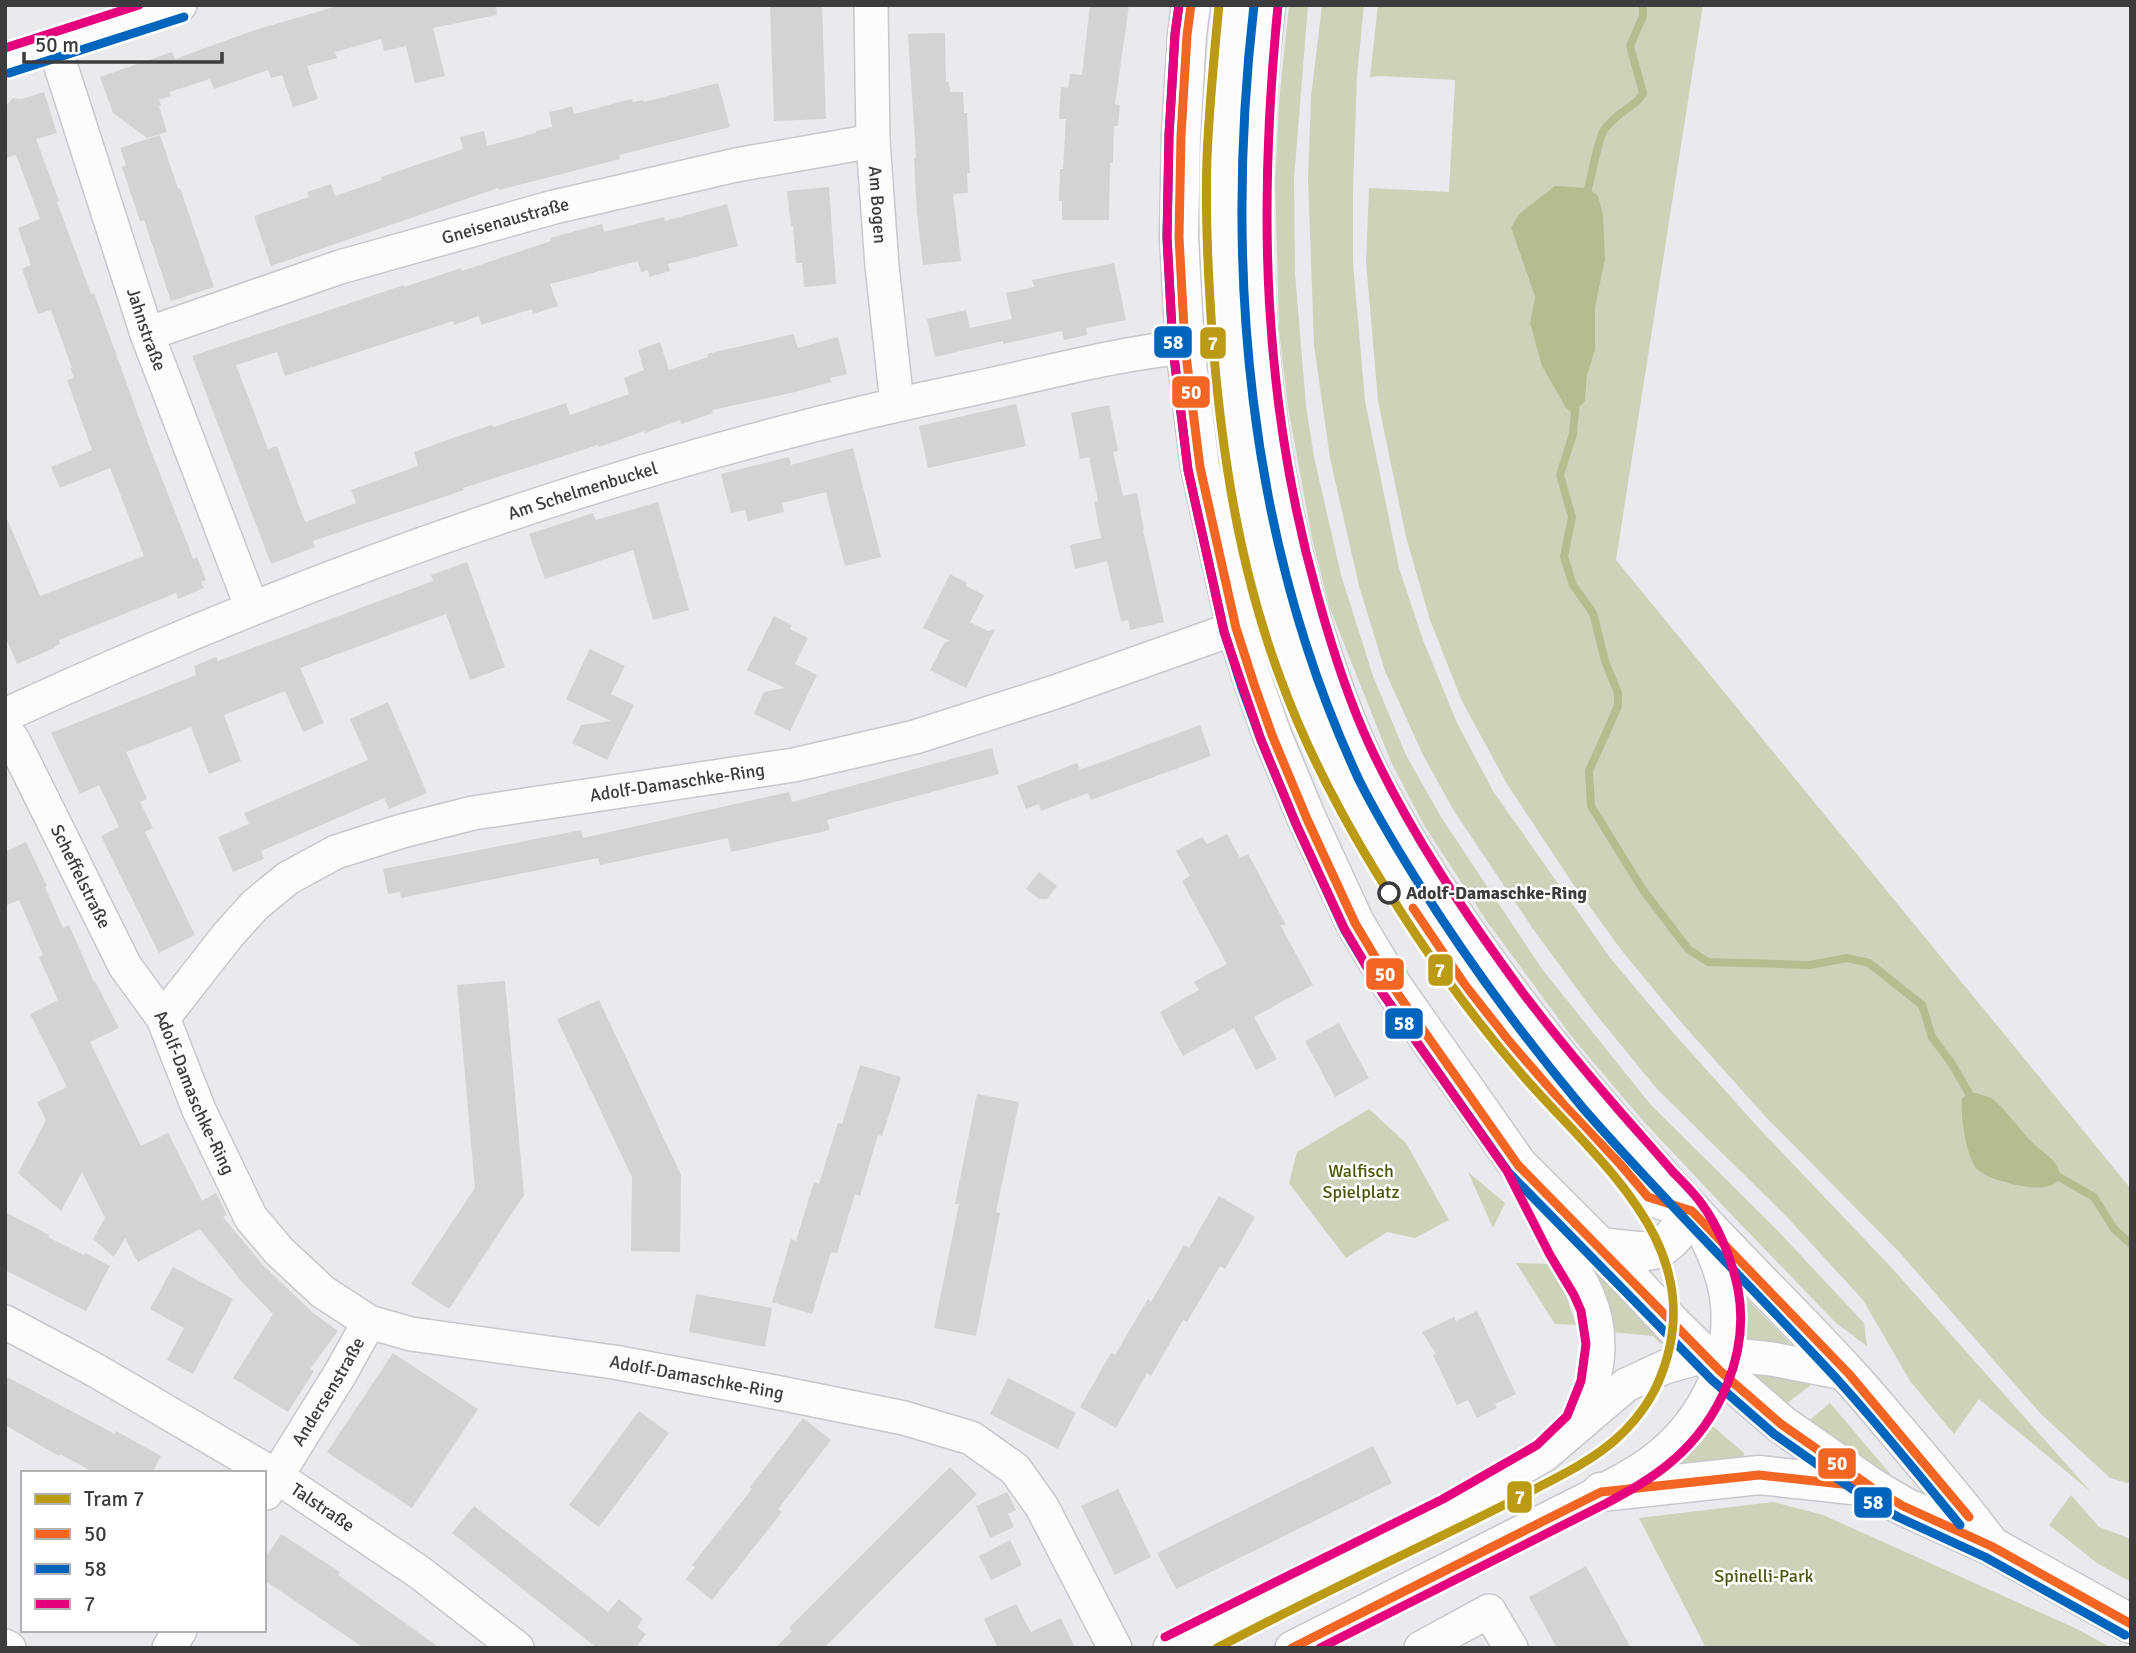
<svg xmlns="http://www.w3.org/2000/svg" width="2136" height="1653" font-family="Signika,sans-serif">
  <rect width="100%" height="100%" fill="#e8eaed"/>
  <g fill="#cdd3b9" fill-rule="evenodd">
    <path d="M1289,5H1308L1294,179L1295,273L1306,406L1314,457L1341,575L1373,676L1406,755L1441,817L1542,969L1651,1105L1778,1231L1864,1323L1867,1346L1836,1323L1728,1211L1644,1122L1572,1037L1488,923L1425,827L1391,762L1329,606L1312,539L1288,407L1279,330L1275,182L1279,102Z"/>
    <path d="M1322,5H1364L1357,76L1353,189V263L1365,401L1399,568L1423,640L1457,723L1493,791L1611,959L1670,1029L1755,1124L1890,1266L2091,1492L1979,1399L1954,1434L1910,1381L1863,1300L1786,1216L1657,1089L1594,1012L1533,929L1454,811L1423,755L1385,671L1359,586L1330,458L1314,345L1308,178L1311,97Z"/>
    <path d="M1378,5H1703L1616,560L2131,1189V1481L2127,1483L2110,1478L2040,1413L1900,1253L1764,1115L1679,1020L1622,951L1571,881L1507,784L1462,701L1430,620L1406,537L1378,401L1366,261L1369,188L1449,192L1455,80L1380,76L1370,77ZM1511,228L1605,260L1595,308V350L1587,376L1585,401L1530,323L1535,297ZM2015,1124L2036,1147L2052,1158L2006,1183L1985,1174L1976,1167Z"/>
    <path d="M1369,1109L1406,1143L1449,1220L1415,1238L1387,1232L1346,1258L1289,1183L1297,1152Z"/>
    <path d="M1468,1172L1505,1203L1493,1228Z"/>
    <path d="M1516,1263L1548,1264L1565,1292L1576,1325L1555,1324Z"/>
    <path d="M1592,1264L1663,1335L1661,1344L1653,1336L1611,1332L1591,1268Z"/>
    <path d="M1743,1295L1797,1350L1743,1339L1742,1337Z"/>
    <path d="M1751,1372L1795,1375L1811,1385L1782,1407Z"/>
    <path d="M1830,1403L1891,1475L1887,1479L1805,1424Z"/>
    <path d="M1710,1424L1744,1453L1743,1461L1669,1470Z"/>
    <path d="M2071,1495L2099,1527L2131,1539V1582L2097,1563L2049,1525Z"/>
    <path d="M1773,1502L1823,1515L2077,1629L2112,1648H1706L1639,1518Z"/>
  </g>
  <g fill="#b4bc90">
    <path d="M1555,186L1588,188L1598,196L1603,215L1605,260L1595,308V350L1587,376L1585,401L1576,410L1570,411L1566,408L1542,366L1530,323L1535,297L1511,228L1519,214Z"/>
    <path d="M1976,1093C1980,1095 1987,1096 1991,1098C2001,1104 2022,1132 2032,1142C2040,1151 2053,1156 2058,1168C2072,1203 1986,1183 1975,1167C1966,1152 1960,1116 1962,1098L1968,1094Z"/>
  </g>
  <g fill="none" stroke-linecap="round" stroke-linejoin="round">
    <g stroke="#b4bc90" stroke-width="8">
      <path d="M1587,198L1588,188C1592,175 1598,139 1604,130C1613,115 1639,104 1643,93L1630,46L1643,16V5"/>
      <path d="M1576,399L1573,434L1560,475L1572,517L1564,557L1573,585L1593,613L1605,661L1618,693V706L1589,771L1591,806L1643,890L1688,949L1708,962L1810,965L1847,958L1869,963L1922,1005L1932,1037L1952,1064L1974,1102"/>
      <path d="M2052,1173L2094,1197L2114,1229L2131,1244"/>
    </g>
  </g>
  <g fill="#d2d3d5">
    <path d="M341,5H496L497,15L433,28L445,76L415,83L406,46L384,51L381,39L335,52L337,58L307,66L318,99L293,107L282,75L271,78L268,70L214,89L210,79L169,92L171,96L159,100L161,105L159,106L167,132L147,138L113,113L100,77L172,52L175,59L255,30Z"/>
    <path d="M770,5H822L826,119L774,121Z"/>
    <path d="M1090,5H1129L1115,104L1120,105L1118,126H1114L1113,163H1110L1109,220H1062V201H1059L1060,169H1063L1066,119H1059L1061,87L1068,88L1070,74L1082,75Z"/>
    <path d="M945,33L946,82H949L950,92H963L964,113H967L970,173H967L968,193L953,194L961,261L923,265L917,213L914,158H916L908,34Z"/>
    <path d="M718,83L730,127L619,155L620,159L499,190L498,188L271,266L254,216L309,197L307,192L331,184L335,196L382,180L381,177L463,149L460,137L484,131L487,146L536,133V131L552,127L549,112L559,110L572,106L574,114L632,99L633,102L643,100L644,102Z"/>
    <path d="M44,92L57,133L36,139L59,201L57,202L91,294L94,293L151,451L188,545L193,559L197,557L206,580L201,582L204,588L178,599L176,593L59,640L60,644L54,647V648L17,664L5,636V514L40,596L144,556L110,468L60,488L51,467L92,450L67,380L74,378L70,368H72L51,310L38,314L22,269L31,265L18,228L40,219L16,155L5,158V107L13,98L22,99Z"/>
    <path d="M160,135L178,189L180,188L214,287L171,301L144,220L140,221L122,167L126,165L120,148Z"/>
    <path d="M829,187L836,284L804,287L802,263H796L793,226H791L787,191Z"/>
    <path d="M727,204L738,246L668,264L670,271L649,277L648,270L641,272L638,261L550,284L558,306L533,314L532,309L481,325L479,316L454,325L453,321L285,376L277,352L236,365L268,449L277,446L305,522L356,503L351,490L418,466L414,452L470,432L492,425L493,427L566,403L570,415L629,394L624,378L644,370L638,350L660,342L669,370L708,357L707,354L793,334L798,348L838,337L847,374L830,378L831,382L795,392L712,410L713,413L681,424L680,420L645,433L644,431L599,447L598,445L463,488L464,490L313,541L315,547L271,564L192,356L404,285V287L461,268L462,271L551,241L550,238L602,224L604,232L664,217L665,221Z"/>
    <path d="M1114,263L1126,320L1086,328L1087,335L1064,340L1062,331L1003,344V341L935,357L927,319L966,310L970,328L1012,319L1006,293L1034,287L1032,280Z"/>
    <path d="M1016,404L1026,446L928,468L919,426Z"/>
    <path d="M1109,405L1118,451L1113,452L1123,496L1137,493L1144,530H1143L1164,622L1130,630L1128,620L1121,621L1107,561L1075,569L1070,545L1101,538L1094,502L1098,501L1089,457L1080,459L1071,413Z"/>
    <path d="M853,448L881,557L845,566L826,492L782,503L784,512L748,521L745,510L731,513L721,474L789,457L791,465Z"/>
    <path d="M658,502L689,610L653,620L633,550L545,579L529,534L593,513L596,520Z"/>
    <path d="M467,562L505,667L470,680L446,614L300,668L324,723L303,732L285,691L224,715L241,761L209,774L191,727L126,752L147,799L140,802L153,828L145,832L195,935L159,953L101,836L119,827L99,785L80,794L51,733L196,675L194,666L216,657L218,661L433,581L431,575Z"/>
    <path d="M950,574L967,583L966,586L984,595L970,622L988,631L995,629L966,688L930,670L944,643L950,641L923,628Z"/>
    <path d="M774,616L792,625L790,629L808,638L795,664L817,675L790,731L754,714L764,692L785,688L747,670Z"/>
    <path d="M590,649L625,666L611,694L634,705L607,760L572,743L581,725L611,721L566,699Z"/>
    <path d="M388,702L427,793L389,809L384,798L261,851L264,859L233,872L218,837L249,824L244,813L368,760L350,719Z"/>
    <path d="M1200,725L1211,756L1091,800L1088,793L1041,811L1039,804L1026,809L1017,786L1077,763L1080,770Z"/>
    <path d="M992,748L999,774L827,820L830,830L731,852L728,838L600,865L598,858L401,898L400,892L388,894L383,869L581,830L583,838L789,792L792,802Z"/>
    <path d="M1227,834L1240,858L1248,854L1286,925H1280L1313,985L1254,1017L1277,1059L1256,1070L1234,1028L1183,1056L1160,1012L1199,990L1194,982L1227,964L1182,881L1190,876L1176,851L1202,837L1207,844Z"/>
    <path d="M26,842L47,886L45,887L63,928L69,925L94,982L95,981L119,1028L90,1042L141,1146L168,1133L202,1201L216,1193L227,1215L223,1217L262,1264L313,1313L338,1331L310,1369L314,1371L288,1412L233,1378L270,1319L271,1320L270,1318L273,1314L241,1281L200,1229L138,1262L125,1238L114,1257L93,1239L105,1218L82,1172L61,1211L18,1173L46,1120L37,1102L67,1087L30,1014L58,1000L39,957L43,955L19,900L5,906V852Z"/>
    <path d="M1039,872L1057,886L1047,899H1039L1026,889Z"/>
    <path d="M505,981L524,1195L449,1309L411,1284L475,1188L457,985Z"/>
    <path d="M599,1000L681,1175L680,1252L631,1251L632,1177L557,1019Z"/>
    <path d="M1339,1023L1369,1078L1335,1097L1305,1041Z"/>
    <path d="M860,1065L901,1077L882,1136L878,1135L860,1196L855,1194L837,1253L831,1252L812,1314L772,1302L791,1239L796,1241L814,1182L819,1184L838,1123L842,1124Z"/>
    <path d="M977,1094L1019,1102L996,1212L1000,1213L976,1336L934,1328L959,1204H955Z"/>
    <path d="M1219,1196L1255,1217L1225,1269L1220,1266L1187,1322L1183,1320L1151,1376L1147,1373L1116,1428L1080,1407L1111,1353L1115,1355L1148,1299L1151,1302L1184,1245L1189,1248Z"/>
    <path d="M5,1212L49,1235L48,1237L84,1255L85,1253L110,1266L86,1311L5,1270Z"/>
    <path d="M173,1267L233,1299L193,1374L167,1360L184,1328L150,1309Z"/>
    <path d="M696,1294L772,1308L765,1347L689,1332Z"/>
    <path d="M1477,1311L1516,1394L1495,1404L1497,1408L1477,1418L1468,1400L1457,1405L1433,1355L1436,1354L1422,1332L1454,1317L1456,1321Z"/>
    <path d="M393,1353L478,1409L412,1508L327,1452Z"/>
    <path d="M5,1376L115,1434L116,1431L161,1456L152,1473H95L60,1454L59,1456L5,1425Z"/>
    <path d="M1008,1378L1076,1413L1058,1449L990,1414Z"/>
    <path d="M639,1411L669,1433L599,1527L569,1505Z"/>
    <path d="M803,1418L831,1440L778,1509L782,1512L712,1600L686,1579L695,1567L692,1565L752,1489L750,1487Z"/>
    <path d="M1373,1446L1392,1483L1176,1589L1157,1553Z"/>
    <path d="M950,1467L977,1494L824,1648H775L792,1631L789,1628Z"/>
    <path d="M1118,1489L1151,1557L1115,1575L1081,1506Z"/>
    <path d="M1007,1492L1016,1510L1008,1514L1014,1527L990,1538L976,1506Z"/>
    <path d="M474,1506L608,1612L619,1599L643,1619L637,1627L646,1634L635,1648H597L452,1533Z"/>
    <path d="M281,1534L340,1572L338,1575L440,1648H364L264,1580V1560Z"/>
    <path d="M1010,1540L1022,1565L991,1580L979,1556Z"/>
    <path d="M1586,1566L1631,1648H1557L1529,1597Z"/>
    <path d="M1016,1604L1031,1632L1061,1618L1075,1648H998L984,1619Z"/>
  </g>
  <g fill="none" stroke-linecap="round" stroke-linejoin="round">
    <g stroke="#c7c8cb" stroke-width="36">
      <g id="minor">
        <path id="s1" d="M871,5L873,141L882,266L897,404"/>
        <path d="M1232,5C1213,156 1217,311 1240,461C1252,538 1268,614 1297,686C1351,823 1433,952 1528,1063C1558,1098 1590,1130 1620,1164C1629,1174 1637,1187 1647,1195C1657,1204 1678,1207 1692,1211C1708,1238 1723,1268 1727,1300C1735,1367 1698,1432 1643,1468C1630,1477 1615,1484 1601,1492L1292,1648"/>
        <path id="s2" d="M54,45L147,334L252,608"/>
        <path d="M5,61L180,5"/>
        <path id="s3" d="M147,334L340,267L554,207L736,165L873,141"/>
        <path id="s4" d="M5,715C314,573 638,457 971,389C1043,374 1113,354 1185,347"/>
        <path id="s5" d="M5,729L14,742L125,966L163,1018L199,1110L251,1218L279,1251L323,1292L369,1322L411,1334L614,1362L780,1393L904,1418L971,1438L1015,1469L1042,1507L1115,1648"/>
        <path id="s6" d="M163,1018L228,935L255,905L288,878L336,852L402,831L473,813L794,765L915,737L1055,692L1236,628"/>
        <path d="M1525,1180C1537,1202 1548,1225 1560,1247C1570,1264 1582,1280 1589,1299C1606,1340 1597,1386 1577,1423"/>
        <path id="s7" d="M5,1322L95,1370L276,1476L419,1572L517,1648"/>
        <path id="s8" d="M266,1493L340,1374L369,1322"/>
        <path d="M5,1646L9,1648"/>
        <path d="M169,1648L180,1630"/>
        <path d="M1170,1648L1449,1510L1544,1455L1626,1385L1665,1367L1704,1356L1724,1354L1772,1359L1849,1374"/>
        <path d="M1421,1648L1489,1611L1511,1648"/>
      </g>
    </g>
    <g stroke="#c7c8cb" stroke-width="41">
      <g id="major">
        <path d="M1191,5L1187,35L1181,136L1179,237L1185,347L1200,467L1236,628L1254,684L1272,735L1307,819L1355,923L1393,987L1518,1165L1600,1247L1673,1325L1720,1371L1781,1424L1871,1487L1903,1506L1991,1546L2131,1624"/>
        <path d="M1266,5C1240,210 1253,434 1315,632C1331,683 1349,734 1373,781C1455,936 1572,1081 1691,1210C1741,1265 1795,1316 1845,1371C1865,1392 1884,1416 1903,1438C1932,1472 1961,1506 1988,1542"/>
        <path d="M1600,1247C1655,1252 1660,1261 1692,1211"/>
        <path d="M1601,1492L1759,1475L1871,1487"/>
      </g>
    </g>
    <use href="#minor" stroke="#fcfcfc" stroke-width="33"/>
    <use href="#major" stroke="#fcfcfc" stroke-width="38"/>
    <g stroke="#fff" stroke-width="14">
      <g id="bus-1">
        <path d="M1191,5L1187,35L1181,136L1179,237L1185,347L1200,467L1236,628L1254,684L1272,735L1307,819L1355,923L1393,987L1518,1165L1720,1371L1781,1424L1871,1487L1903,1506L1991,1546L2131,1624"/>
        <path d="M1413,908L1465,985L1509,1041L1564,1105L1620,1164L1648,1197L1692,1211L1849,1374L1969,1517"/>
        <path d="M1292,1648L1601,1492L1759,1475L1869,1487"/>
      </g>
    </g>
    <g stroke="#fff" stroke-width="14">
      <g id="bus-2">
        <path d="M1179,5L1175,34L1169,135L1167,238L1173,349L1188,470L1224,631L1242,688L1261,740L1296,824L1344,929L1383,994L1509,1173L1712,1380L1774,1434L1865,1498L1898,1517L1985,1557L2125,1635"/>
        <path d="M1254,5C1224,266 1247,540 1359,780C1376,814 1396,847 1416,879C1466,959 1522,1035 1582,1107C1663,1200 1751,1286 1835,1377C1878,1424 1919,1475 1960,1525"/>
        <path d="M9,73L184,17"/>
      </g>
    </g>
    <g stroke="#fff" stroke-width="14">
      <g id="bus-3">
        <path d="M1278,6C1258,207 1262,398 1317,594C1331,645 1347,697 1370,746C1411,835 1468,918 1526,997C1555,1035 1586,1072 1617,1108C1636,1130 1655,1151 1673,1172C1683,1182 1693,1192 1701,1203C1719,1227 1732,1260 1738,1289C1750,1353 1720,1421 1671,1462C1651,1479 1629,1491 1607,1503L1320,1648"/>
        <path d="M5,48L139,5"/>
        <path d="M1165,1637L1443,1499L1537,1445L1567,1416L1581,1381L1586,1344L1581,1311L1574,1295L1550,1255L1507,1171L1383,994L1344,928L1296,824L1261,740L1224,632L1188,470L1173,348L1167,237L1169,135L1175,34L1179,5"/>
      </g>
    </g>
    <use href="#bus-1" stroke="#f26522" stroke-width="9"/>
    <use href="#bus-2" stroke="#0065bd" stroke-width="9"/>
    <use href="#bus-3" stroke="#e5007d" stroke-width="9"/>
    <g stroke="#fff" stroke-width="14">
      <path id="tram-1" d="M1217,1648C1287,1611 1357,1577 1427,1543C1464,1525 1501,1507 1537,1488C1564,1474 1592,1460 1615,1440C1633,1424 1648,1405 1658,1383C1715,1251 1603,1167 1525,1078C1485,1032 1448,983 1414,932C1362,853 1314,770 1281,680C1239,569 1221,450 1212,331C1208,274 1205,216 1207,158C1209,107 1214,56 1219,5"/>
    </g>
    <use href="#tram-1" stroke="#bb9a16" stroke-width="9"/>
  </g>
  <circle fill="#fff" stroke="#3c3c3e" stroke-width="3.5" cx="1389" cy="893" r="10"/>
  <g text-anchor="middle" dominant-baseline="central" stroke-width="5" stroke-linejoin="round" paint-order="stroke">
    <g font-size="18" fill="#3c3c3e" stroke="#fff">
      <text stroke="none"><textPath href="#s1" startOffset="200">Am Bogen</textPath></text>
      <text stroke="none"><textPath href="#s3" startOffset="376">Gneisenaustraße</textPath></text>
      <text stroke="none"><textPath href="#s2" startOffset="299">Jahnstraße</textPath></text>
      <text stroke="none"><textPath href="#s4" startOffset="620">Am Schelmenbuckel</textPath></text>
      <text stroke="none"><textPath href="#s6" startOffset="592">Adolf-Damaschke-Ring</textPath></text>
      <text stroke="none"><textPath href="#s5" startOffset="166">Scheffelstraße</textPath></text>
      <text stroke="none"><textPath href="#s5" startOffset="411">Adolf-Damaschke-Ring</textPath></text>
      <text stroke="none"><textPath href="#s5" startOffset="1040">Adolf-Damaschke-Ring</textPath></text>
      <text stroke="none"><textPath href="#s8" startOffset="119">Andersenstraße</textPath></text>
      <text stroke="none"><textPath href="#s7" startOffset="368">Talstraße</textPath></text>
    </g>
    <g font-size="18" font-weight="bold" fill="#3c3c3e" stroke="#fff" text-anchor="start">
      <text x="1406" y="893">Adolf-Damaschke-Ring</text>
    </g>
    <g font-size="18" fill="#4c5507" stroke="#fff">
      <text x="1361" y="1171">Walfisch<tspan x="1361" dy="21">Spielplatz</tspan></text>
      <text x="1764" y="1576">Spinelli-Park</text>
    </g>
  </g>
  <g stroke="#fff" stroke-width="2.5">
    <rect x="1153" y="325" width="40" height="34" rx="7" fill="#0065bd"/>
    <rect x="1199" y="326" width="28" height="34" rx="7" fill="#bb9a16"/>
    <rect x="1171" y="375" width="40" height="34" rx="7" fill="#f26522"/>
    <rect x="1427" y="953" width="27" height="34" rx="7" fill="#bb9a16"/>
    <rect x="1365" y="957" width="40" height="34" rx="7" fill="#f26522"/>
    <rect x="1384" y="1007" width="40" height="33" rx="7" fill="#0065bd"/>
    <rect x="1817" y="1447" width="40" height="33" rx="7" fill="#f26522"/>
    <rect x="1506" y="1480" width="27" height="34" rx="7" fill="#bb9a16"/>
    <rect x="1853" y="1486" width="40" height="33" rx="7" fill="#0065bd"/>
  </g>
  <g font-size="19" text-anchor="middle" font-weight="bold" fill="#fff">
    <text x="1173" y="349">58</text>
    <text x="1213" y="350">7</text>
    <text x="1191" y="399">50</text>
    <text x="1440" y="977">7</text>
    <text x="1385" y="981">50</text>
    <text x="1404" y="1030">58</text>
    <text x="1837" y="1470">50</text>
    <text x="1520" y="1504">7</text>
    <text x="1873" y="1509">58</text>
  </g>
  <rect width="2136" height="1653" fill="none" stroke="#3c3c3e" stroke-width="14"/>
  <rect x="21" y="1471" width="245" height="161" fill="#ffffff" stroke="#b1b1b2" stroke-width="2"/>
  <rect x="35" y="1494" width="35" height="10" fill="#bb9a16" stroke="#b1b1b2" stroke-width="2"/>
  <text x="84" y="1506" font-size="21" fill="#3c3c3e">Tram 7</text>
  <rect x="35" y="1529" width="35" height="10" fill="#f26522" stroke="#b1b1b2" stroke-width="2"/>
  <text x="84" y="1541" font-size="21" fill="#3c3c3e">50</text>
  <rect x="35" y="1564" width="35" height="10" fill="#0065bd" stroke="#b1b1b2" stroke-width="2"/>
  <text x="84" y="1576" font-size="21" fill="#3c3c3e">58</text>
  <rect x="35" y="1599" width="35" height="10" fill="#e5007d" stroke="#b1b1b2" stroke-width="2"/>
  <text x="84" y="1611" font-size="21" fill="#3c3c3e">7</text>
  <path d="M24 52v10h198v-10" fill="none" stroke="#3c3c3e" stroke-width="3.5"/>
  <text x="35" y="52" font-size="21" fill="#3c3c3e" stroke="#ffffff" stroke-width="5" paint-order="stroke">50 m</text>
</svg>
